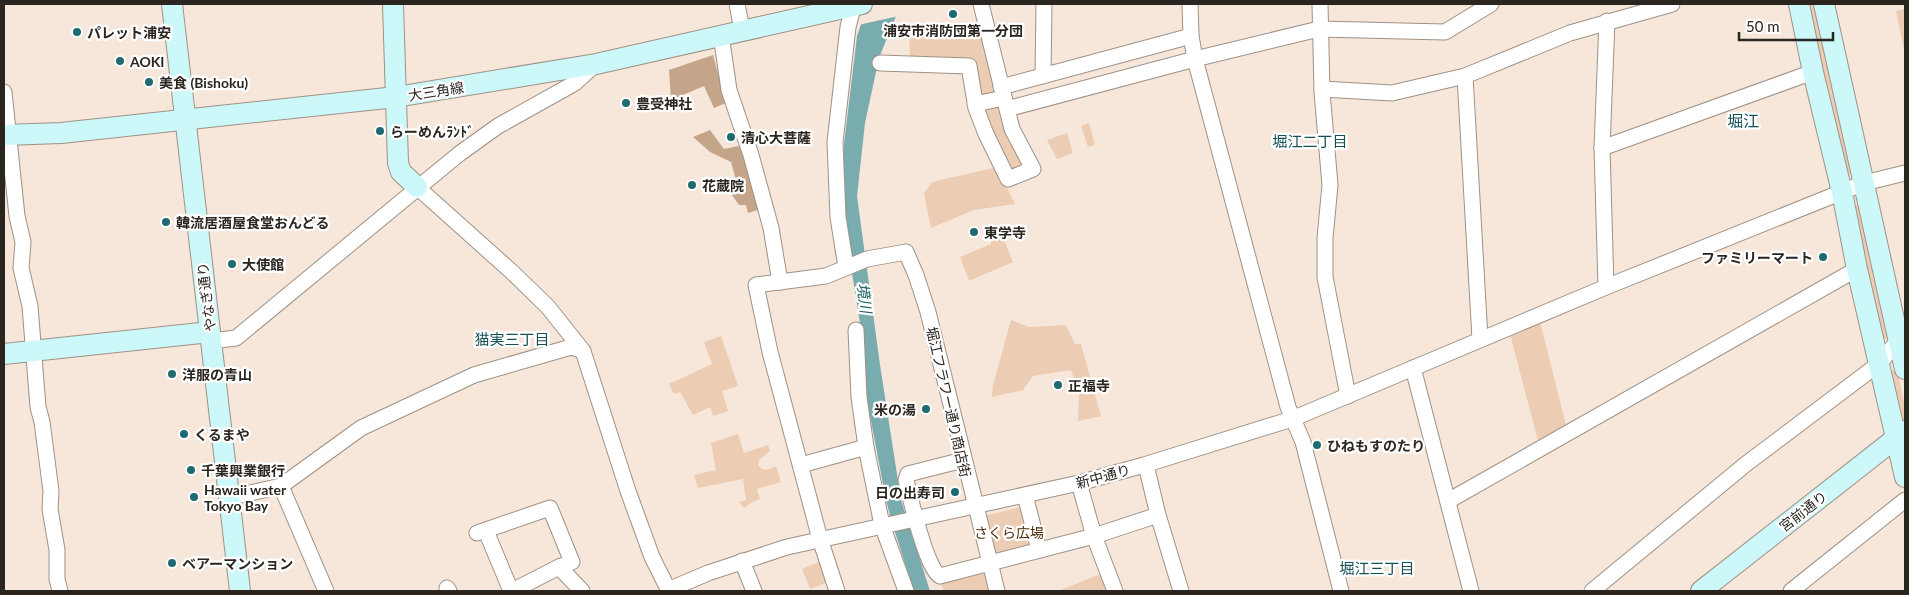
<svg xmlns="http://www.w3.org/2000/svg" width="1909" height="595" font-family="Lato,'Noto Sans JP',sans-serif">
  <rect width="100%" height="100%" fill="#f7e7db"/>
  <g fill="#eccdb3">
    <path d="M1806,4H1819L1854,170L1850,173L1845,172Z"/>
    <path d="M1905,9V50H1904L1896,11Z"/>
    <path d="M909,30L978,33L982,35L997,93L981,96L973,58L910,59Z"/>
    <path d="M1000,103L1023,163L1021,170L1012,174L988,129L984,106Z"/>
    <path d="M1089,123L1095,145L1088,147L1081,126Z"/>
    <path d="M1067,133L1073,153L1057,159L1047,140Z"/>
    <path d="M997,167L1015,204L974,210L931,228L924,193L932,182Z"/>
    <path d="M1857,205H1861L1890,336L1886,339L1882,338L1852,207Z"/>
    <path d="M1002,235L1013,262L969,281L960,257L991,244V236Z"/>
    <path d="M1011,320L1029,327L1066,325L1075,344H1081L1101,416L1078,421L1079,393L1071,370L1033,376L1023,390L992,397L993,385Z"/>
    <path d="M1540,322L1566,425L1538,441L1510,334Z"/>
    <path d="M721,336L738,386L722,391L728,411L713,416L710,407L693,415L680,392L674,394L669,384L712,364L704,342Z"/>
    <path d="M1894,370L1898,373L1905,407V423L1901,420L1890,374Z"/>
    <path d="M738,434L744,453L768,445L770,451L760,459L758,465C764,473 769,469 776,466L781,482L757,489L760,499L749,504L744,508L739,502L746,500L743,479L698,488L694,475L716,470L711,443Z"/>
    <path d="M1021,507L1034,543L1029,548L998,556L993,552L984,518L988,515Z"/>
    <path d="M821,561L829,582L810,589L802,569Z"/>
    <path d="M982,569L987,574L992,591H944L941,584L945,578Z"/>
    <path d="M1103,573L1110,591H1058Z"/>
  </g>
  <g fill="#c5a589">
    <path d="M713,55L726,103L714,108L704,86L671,100L669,70Z"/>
    <path d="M710,130L724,149L738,146L743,150L761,209L748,213L746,205H739L732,195L738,187L731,162L710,152L693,137Z"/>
  </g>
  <path fill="#79acaf" d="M868,4H901L879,58L865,123L857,196L880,365L901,500L930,591H914L892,523L886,500L865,389V354L846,236L843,176L844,144L857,36Z"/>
  <path fill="#f7e7db" d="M865,4H904L899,16L858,25Z"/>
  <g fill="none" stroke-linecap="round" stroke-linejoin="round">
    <g stroke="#9f9185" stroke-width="17">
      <g id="street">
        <path d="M737,4L742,30"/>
        <path d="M1190,4L1191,36L1195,59L1288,407L1303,442L1341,591"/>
        <path d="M1320,4L1322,92L1330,185L1325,238V277L1348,396"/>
        <path d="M721,35L729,90L751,155L771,228L780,282"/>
        <path d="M880,63L969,66L976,108L986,134L1008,179L1033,169L1012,129L981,4"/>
        <path d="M1043,76L1044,4"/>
        <path d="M1465,76L1480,339"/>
        <path d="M1001,87L1191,36"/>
        <path d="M1322,89L1392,93L1465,76L1570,33L1672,4"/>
        <path d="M4,92L17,216L23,242L21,268L30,306L38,407L42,422L51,491L50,509L57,550V579L60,591"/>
        <path d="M975,104L1004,98"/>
        <path d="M1007,109L1195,59L1319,29L1445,32L1491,4"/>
        <path d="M1602,148L1813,72"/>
        <path d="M417,187L512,272L548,307L583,351L628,491L652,557L669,591"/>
        <path d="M846,267L838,217L835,142L848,27L854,4"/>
        <path d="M1606,287L1602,148L1607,21"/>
        <path d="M856,330L859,397L866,447"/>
        <path d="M211,341L236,338L459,154L498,126L575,83L596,64"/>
        <path d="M1413,368L1471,591"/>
        <path d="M963,460L908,474L906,480C910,497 927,571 940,576L1094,536L1158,515"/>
        <path d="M801,465L866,447L882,525L906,591"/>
        <path d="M1146,465L1158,515L1181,591"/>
        <path d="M1079,483L1094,536L1115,591"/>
        <path d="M281,486L326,591"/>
        <path d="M1025,495L1039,550"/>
        <path d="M228,498L281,486L361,428L474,375L571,347L583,351"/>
        <path d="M1448,501L1857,269"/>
        <path d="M486,531L511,591"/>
        <path d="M477,533L550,508L572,562L559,567"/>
        <path d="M742,561L754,591"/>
        <path d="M447,588L449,591"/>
        <path d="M668,590L708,573L787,547L1079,483L1144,465L1292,419L1606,287L1842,192L1864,183L1905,173"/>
        <path d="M512,591L559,567L582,591"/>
        <path d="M837,591L820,539L770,352L756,285L826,276L867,259L906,252L916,275L928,312L997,591"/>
        <path d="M1592,591L1746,464L1880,363L1899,339L1905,338"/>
        <path d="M1791,591L1905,500"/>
      </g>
    </g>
    <g stroke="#9f9185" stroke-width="22">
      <g id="secondary">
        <path d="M172,4L240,591"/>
        <path d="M393,4L398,163L401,172L417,187"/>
        <path d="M1799,4L1813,72L1842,192L1857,269L1905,477"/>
        <path d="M1824,4L1905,369"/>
        <path d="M4,135L61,133L396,97L596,64L862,4"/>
        <path d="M4,354L210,332"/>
        <path d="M1701,591L1905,431"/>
      </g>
    </g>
    <use href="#street" stroke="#fff" stroke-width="15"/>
    <use href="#secondary" stroke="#cdf8fa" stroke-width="20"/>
  </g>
  <g fill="#1e6b6f" stroke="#fff" stroke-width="2">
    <circle cx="953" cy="14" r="5"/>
    <circle cx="77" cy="32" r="5"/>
    <circle cx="120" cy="61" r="5"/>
    <circle cx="149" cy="82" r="5"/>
    <circle cx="626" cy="103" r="5"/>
    <circle cx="380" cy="131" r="5"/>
    <circle cx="731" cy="137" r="5"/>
    <circle cx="692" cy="185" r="5"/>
    <circle cx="166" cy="222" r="5"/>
    <circle cx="974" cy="232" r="5"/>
    <circle cx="1823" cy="257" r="5"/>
    <circle cx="232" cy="264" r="5"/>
    <circle cx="172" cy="374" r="5"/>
    <circle cx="1058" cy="385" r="5"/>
    <circle cx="926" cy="409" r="5"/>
    <circle cx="184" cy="434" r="5"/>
    <circle cx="1317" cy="445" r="5"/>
    <circle cx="191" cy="470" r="5"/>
    <circle cx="955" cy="492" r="5"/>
    <circle cx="194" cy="497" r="5"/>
    <circle cx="172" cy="563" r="5"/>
  </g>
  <g text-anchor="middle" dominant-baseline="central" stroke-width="4.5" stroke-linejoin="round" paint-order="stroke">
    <g font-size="14" font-weight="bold" fill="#2b2520" stroke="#fff" text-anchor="start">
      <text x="953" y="30" text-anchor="middle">浦安市消防団第一分団</text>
      <text x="87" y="32">パレット浦安</text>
      <text x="130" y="61">AOKI</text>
      <text x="159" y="82">美食 (Bishoku)</text>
      <text x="636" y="103">豊受神社</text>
      <text x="390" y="131">らーめんﾗﾝﾄﾞ</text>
      <text x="741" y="137">清心大菩薩</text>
      <text x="702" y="185">花蔵院</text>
      <text x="176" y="222">韓流居酒屋食堂おんどる</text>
      <text x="984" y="232">東学寺</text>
      <text x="1813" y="257" text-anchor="end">ファミリーマート</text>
      <text x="242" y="264">大使館</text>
      <text x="182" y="374">洋服の青山</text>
      <text x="1068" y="385">正福寺</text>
      <text x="916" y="409" text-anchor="end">米の湯</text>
      <text x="194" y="434">くるまや</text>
      <text x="1327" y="445">ひねもすのたり</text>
      <text x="201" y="470">千葉興業銀行</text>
      <text x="204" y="489">Hawaii water<tspan x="204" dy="16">Tokyo Bay</tspan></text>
      <text x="945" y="492" text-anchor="end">日の出寿司</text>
      <text x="182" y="563">ベアーマンション</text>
    </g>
    <g font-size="14" fill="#2b2520" stroke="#fff">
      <text transform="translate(436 91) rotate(-9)">大三角線</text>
      <text transform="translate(206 297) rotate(-97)">やなぎ通り</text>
      <text transform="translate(949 402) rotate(77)">堀江フラワー通り商店街</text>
      <text transform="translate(1103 476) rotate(-15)">新中通り</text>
      <text transform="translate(1803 511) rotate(-38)">宮前通り</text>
    </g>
    <g font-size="14" fill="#4b2b07" stroke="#fff">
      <text x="1009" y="532">さくら広場</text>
    </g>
    <g font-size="15" fill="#145155" stroke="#fff">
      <text x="1310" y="141">堀江二丁目</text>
      <text x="512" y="339">猫実三丁目</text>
      <text x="1377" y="568">堀江三丁目</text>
    </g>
    <g font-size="15" font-style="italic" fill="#1b6165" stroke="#fff">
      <text transform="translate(865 298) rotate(83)">境川</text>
    </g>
    <g font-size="16" fill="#145155" stroke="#fff">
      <text x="1743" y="120">堀江</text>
    </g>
  </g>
  <rect width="1909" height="595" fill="none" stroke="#2b2520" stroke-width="10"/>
  <path d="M1739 32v8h94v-8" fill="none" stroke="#2b2520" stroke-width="2.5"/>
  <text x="1746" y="32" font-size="15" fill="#2b2520" stroke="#ffffff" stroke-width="4" paint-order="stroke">50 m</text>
</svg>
